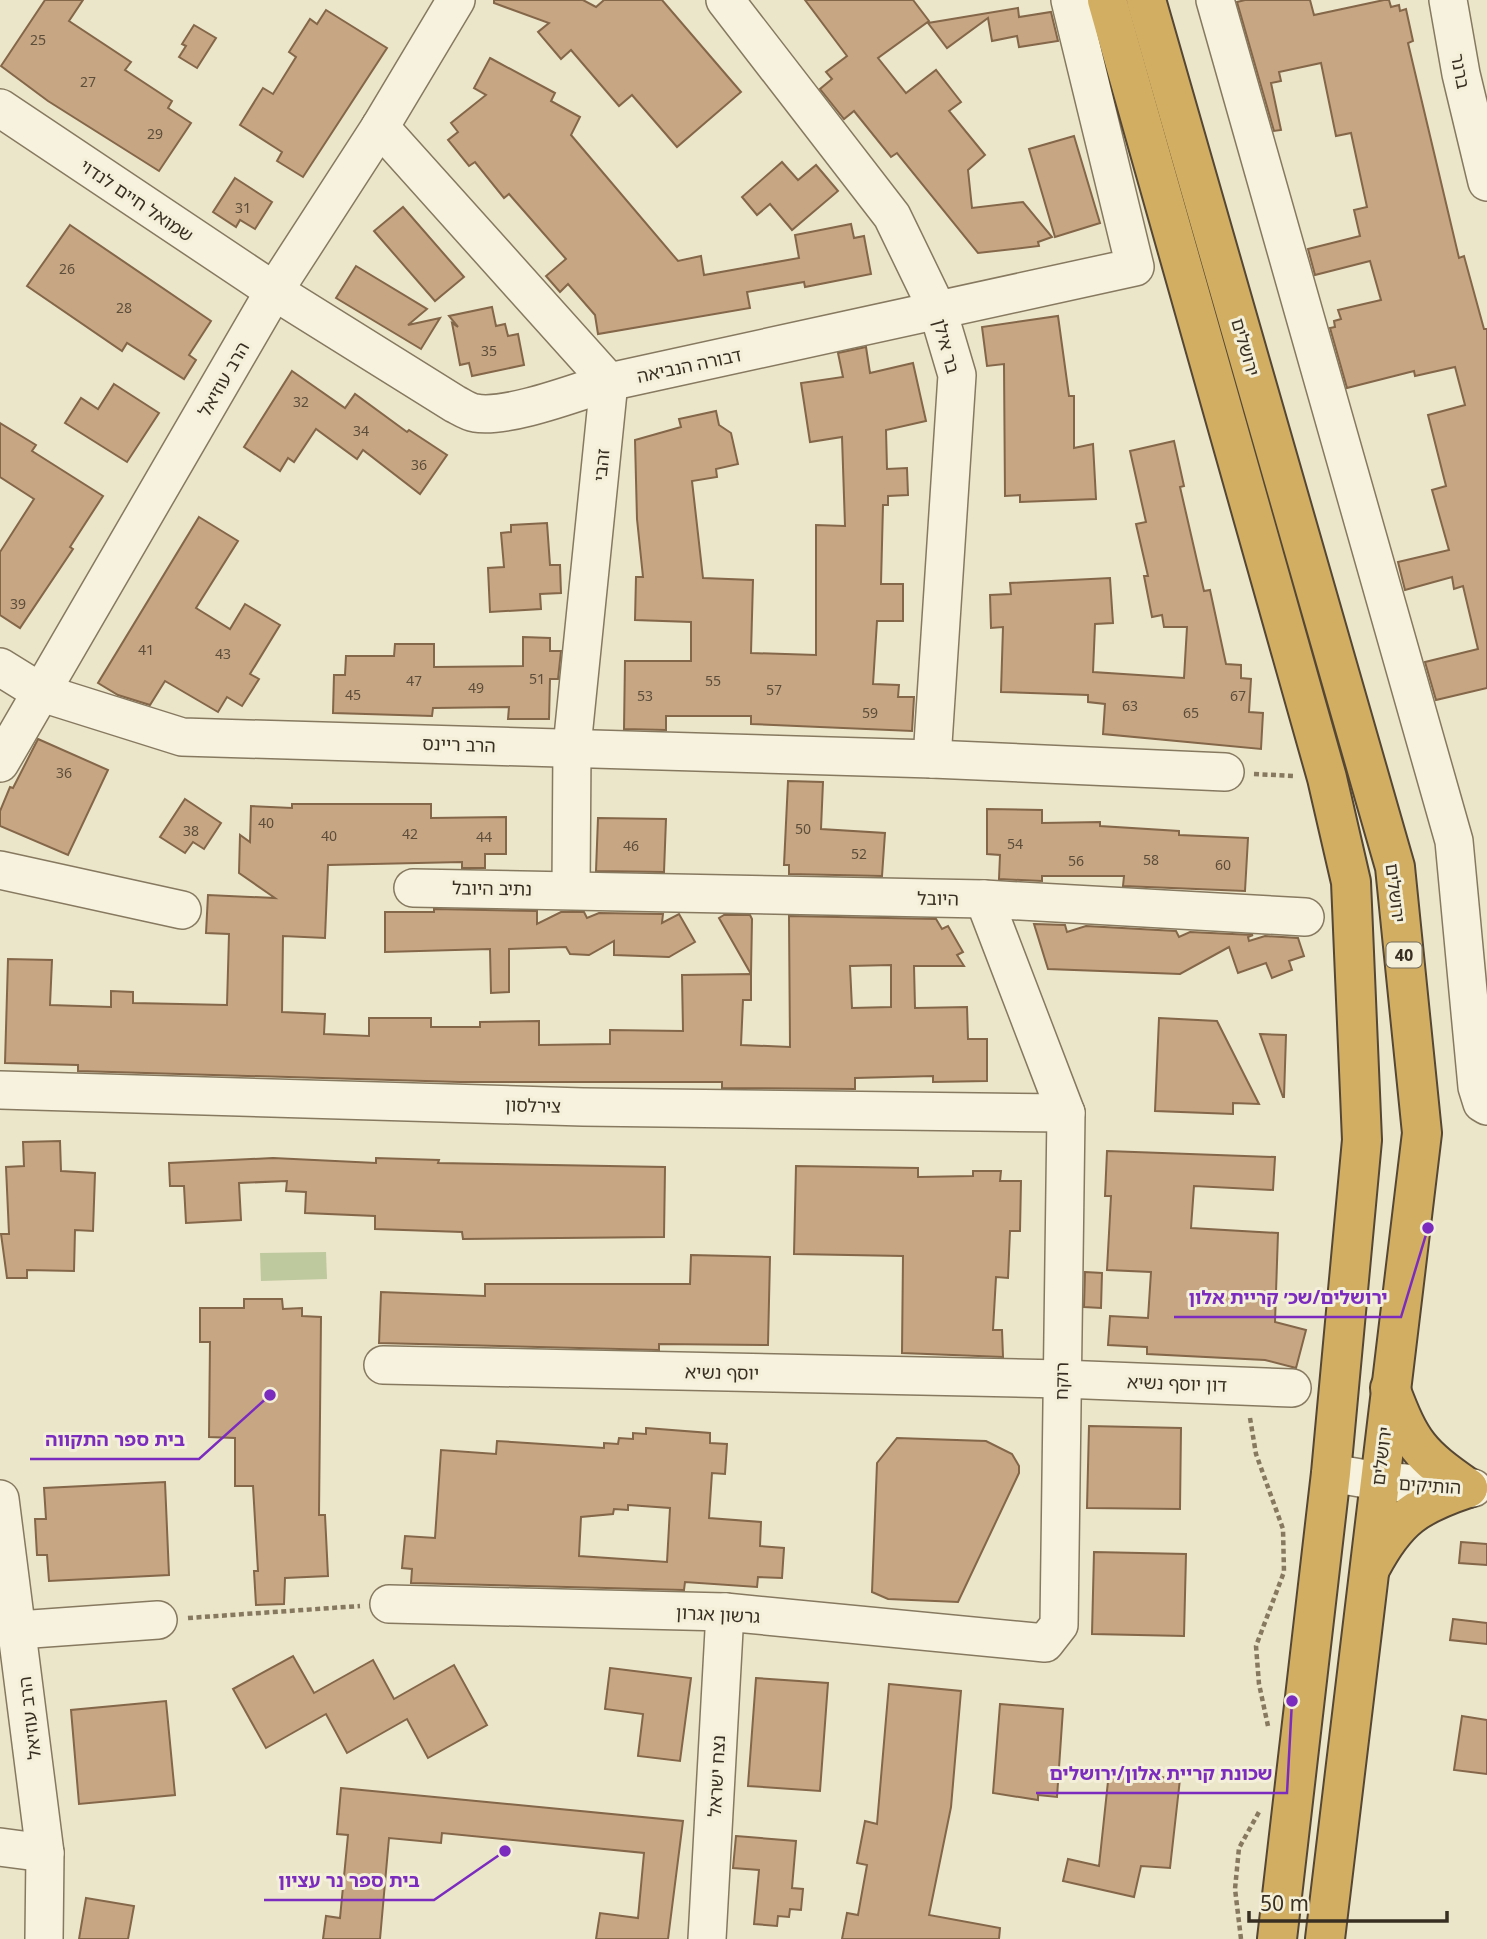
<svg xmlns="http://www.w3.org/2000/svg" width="1487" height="1939" font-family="Georgia,'Noto Sans Hebrew',serif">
  <rect width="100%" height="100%" fill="#ebe5ca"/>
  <path fill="#bfc99e" d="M326,1252L327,1279L261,1281L260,1253Z"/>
  <g fill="#c6a683" stroke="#846648" stroke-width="2" fill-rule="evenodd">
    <path d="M45,0H83L69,21L131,62L125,70L172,101L168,108L191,123L159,171L48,101L1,66Z"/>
    <path d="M494,0H583L596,7L604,0H662L741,92L677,147L632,95L619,106L571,50L561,59L538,32L549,23L494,3Z"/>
    <path d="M805,0H913L929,21L878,58L906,93L936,70L961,102L949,111L985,155L968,170L972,208L1023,202L1052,237L1038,242L1039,246L978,253L897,153L891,157L854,111L844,119L820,89L832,79L826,72L847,56Z"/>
    <path d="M1245,0H1310L1314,15L1384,0H1389L1391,7L1399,5L1400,11L1406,9L1413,41L1408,43L1459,258L1464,256L1484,329H1487V688L1436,700L1425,662L1478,649L1463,586L1454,589L1452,577L1405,590L1398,562L1449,550L1432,490L1446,486L1428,415L1465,405L1455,367L1415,376L1414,371L1347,388L1330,328L1335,327L1334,321L1341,319L1338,310L1381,300L1370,261L1315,275L1308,249L1360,236L1354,210L1367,207L1351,133L1336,136L1321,63L1279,72L1281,81L1271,83L1281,130L1274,131L1237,2Z"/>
    <path d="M1018,8L1019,17L1051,12L1058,41L1019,47L1017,36L992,41L988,18L947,48L928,23Z"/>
    <path d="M326,10L387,48L303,177L277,161L282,152L240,125L263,88L273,94L296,57L289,52L310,19L317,24Z"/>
    <path d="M194,25L216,38L197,68L179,57L186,46L182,44Z"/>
    <path d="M490,58L555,93L551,101L580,117L571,135L678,261L701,256L704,275L799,258L795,235L851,224L854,238L864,236L871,274L805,287L804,282L747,292L750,308L598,334L595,315L568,284L560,292L546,276L566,259L509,194L504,198L475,162L469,166L448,140L458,132L451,123L486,95L474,88Z"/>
    <path d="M1074,136L1100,223L1055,237L1029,149Z"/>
    <path d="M782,162L798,180L816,165L838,191L792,230L770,204L757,215L742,197Z"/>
    <path d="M235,178L272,202L255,229L240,220L236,227L213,212Z"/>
    <path d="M403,207L464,277L435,301L374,231Z"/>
    <path d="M70,225L211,321L189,355L196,360L184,379L127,343L122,351L27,286Z"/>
    <path d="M356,266L427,309L408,325L440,318L421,349L336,298Z"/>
    <path d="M492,307L496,326L505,324L508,336L518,334L524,365L472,376L469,363L460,365L452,323L458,327L449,316Z"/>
    <path d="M1058,316L1069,396H1074V448L1093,444L1096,499L1020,502V495L1005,496L1004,364L987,366L982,327Z"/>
    <path d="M866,347L870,373L913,363L926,421L886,430L887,469L907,468L908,495L888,496V505H883L881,584H903V621H877L873,684L899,685L898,697H914L912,731L751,724V716H666V730L624,729L625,661H691V622L635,620L636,577H643L637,519L635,440L681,427L679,419L716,411L719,425L731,433L738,464L716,469L717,477L692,481L703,578L753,580L751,653L816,655V525L845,526L842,437L810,442L801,383L843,377L838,353Z"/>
    <path d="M292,371L345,408L355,394L407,432L409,430L447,455L420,494L363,450L357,459L316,429L294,462L288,458L280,471L244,447Z"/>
    <path d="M114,384L159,413L127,462L65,423L81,398L98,409Z"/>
    <path d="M0,423L36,445L32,451L103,496L70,547L73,549L20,628L0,615V552L34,499L0,477Z"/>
    <path d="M1174,441L1184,486L1180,487L1204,591L1210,590L1226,664L1241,665V678L1251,679L1249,712L1263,713L1261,749L1103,734L1105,704L1088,702V695L1001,692L1003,627L991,628L990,595L1011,594L1010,583L1110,578L1113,623L1095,624L1093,672L1184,678L1187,627H1164L1162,615L1152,617L1144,576H1148L1136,524L1146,522L1130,451Z"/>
    <path d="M199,517L238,541L196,608L230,629L245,604L280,625L250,674L259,679L242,706L227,697L218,712L165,681L150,705L118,695L98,683Z"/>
    <path d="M547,523L550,565H560L561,593L540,594L541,609L490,612L488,568L504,567L501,533L511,532V525Z"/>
    <path d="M523,637L550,638V651H561L558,679H550L549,719H508L509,707L433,708L432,716L333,713L334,675H345L346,656H394L395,644H434V667L523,666Z"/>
    <path d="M38,739L108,770L68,855L0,826V811L10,787L13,788Z"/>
    <path d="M788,781L823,782L821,829L885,833L882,876L789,874V865H784Z"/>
    <path d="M185,799L221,823L204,849L193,842L185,853L160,837Z"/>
    <path d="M292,804H431V818L506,817V854H485V868H462V862L328,865L325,938L283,936L282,1012L325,1014L324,1034L369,1036V1018H431V1027H480V1022L539,1021V1045L610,1044V1030L683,1031L682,975L751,974V1000H743L741,1045L790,1047L789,916L936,919L942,929L948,926L963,952L957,955L964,966H914L915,1008L967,1007L968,1039H987V1081L933,1082V1076L855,1078V1089L722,1088V1082H460L78,1071V1065L5,1063L8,959L52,960L50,1005L111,1007V991L133,992V1003L227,1005L229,934L206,933L208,895L275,898L239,873L240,835L250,842L251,806L292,808ZM891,965V1007L852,1008L850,966Z"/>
    <path d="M987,809L1042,810V823L1100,822V826L1179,831V835L1248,838L1245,891L1123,886L1124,876H1042V881L999,879L1000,855L987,854Z"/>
    <path d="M598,818L666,819L664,872L596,871Z"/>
    <path d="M434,909L537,911V924L561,912H584L587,918L599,913L663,914L662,923L679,914L695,942L669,957L614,955V941L589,955L570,954L566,947L509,949V992L491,993L490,949L385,952V912H434Z"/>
    <path d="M724,915H750L752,919L751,974L719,918Z"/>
    <path d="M1034,924L1065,925L1067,932L1086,926L1176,931L1179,937L1190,932L1253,935L1248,937L1249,941L1265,936L1298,938L1304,956L1289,961L1292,970L1272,978L1266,963L1238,973L1229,947L1180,974L1048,969Z"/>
    <path d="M1159,1018L1217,1021L1259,1104L1233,1103V1114L1155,1111Z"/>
    <path d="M1260,1034L1286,1035L1284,1097H1283Z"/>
    <path d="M60,1141L61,1171L95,1173L93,1231L75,1230L74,1271L27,1270V1278H7L1,1234H9L6,1167L24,1166L23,1142Z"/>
    <path d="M1107,1151L1275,1157L1273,1190L1194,1186L1191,1228L1278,1233L1275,1322L1306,1330L1296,1368L1265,1360L1147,1354V1347L1108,1345L1110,1316L1148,1318L1151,1272L1107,1270L1111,1196H1105Z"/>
    <path d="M273,1158L376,1163V1158L439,1160L438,1163L665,1167L664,1237L463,1239L462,1232L375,1229V1216L305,1213L306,1192L286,1191L287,1181L239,1183L241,1220L186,1223L184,1186H170L169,1163Z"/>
    <path d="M796,1166L918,1168V1177L973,1176V1171H1001L1000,1181H1021L1020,1231H1010L1008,1278L996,1277L993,1330H1002L1003,1357L902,1353L903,1256L794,1254Z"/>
    <path d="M691,1255L770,1257L768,1345L659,1344V1350L379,1343L381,1292L485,1296V1284H690Z"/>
    <path d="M1085,1272L1102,1273L1101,1308L1084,1307Z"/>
    <path d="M244,1299H282L283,1309L302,1308V1316L321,1317L319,1515H325L328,1576L285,1578L284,1604L256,1605L254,1571H258L253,1486H235V1438L209,1437L210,1342H200V1308H244Z"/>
    <path d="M1089,1426L1181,1428L1180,1509L1087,1508Z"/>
    <path d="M646,1428L710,1433V1443L727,1444L725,1474L712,1473L709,1518L761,1522L760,1546L784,1548L782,1578L758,1577L757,1587L685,1582L684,1590L411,1583L412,1569L402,1568L405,1536L435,1538L441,1450L496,1454L497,1441L604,1448V1443L618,1444L619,1438L633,1439V1433L646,1434ZM628,1505L670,1508L667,1562L579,1556L581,1517L613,1514L614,1509L628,1510Z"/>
    <path d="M897,1438L986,1441L1012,1454L1019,1466V1473L958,1602L888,1599L872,1592L877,1463Z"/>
    <path d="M165,1482L169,1575L49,1581L47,1555H37L35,1519H46L44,1488Z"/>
    <path d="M1461,1542L1487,1544V1565L1459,1563Z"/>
    <path d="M1094,1552L1186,1554L1184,1636L1092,1634Z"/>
    <path d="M1453,1619L1487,1623V1644L1450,1640Z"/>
    <path d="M293,1656L314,1693L373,1660L394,1699L454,1665L487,1725L428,1758L407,1719L347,1753L326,1714L266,1748L233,1689Z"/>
    <path d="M610,1668L691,1678L680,1761L638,1756L643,1714L605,1709Z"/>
    <path d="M756,1678L828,1683L820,1791L748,1786Z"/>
    <path d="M889,1684L961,1691L951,1807L929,1915L1000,1928L999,1939H842L847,1913L858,1915L867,1865L857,1863L865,1821L877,1824Z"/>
    <path d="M166,1701L175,1795L79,1804L71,1710Z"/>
    <path d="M1000,1704L1063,1709L1057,1797L1038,1795V1800L993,1793Z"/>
    <path d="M1462,1716L1487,1720V1774L1454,1770Z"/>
    <path d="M1109,1772L1180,1779L1170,1868L1141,1866L1134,1897L1063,1881L1068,1859L1099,1866Z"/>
    <path d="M341,1788L683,1821L668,1939H596L600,1913L638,1918L644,1853L442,1833L441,1843L389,1838L380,1939H323L326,1916L340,1918L348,1835L337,1834Z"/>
    <path d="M736,1836L796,1841L792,1888L803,1889L801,1910L790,1909L789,1917L778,1916L777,1926L754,1924L759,1870L733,1868Z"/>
    <path d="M86,1898L134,1906L128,1939H79Z"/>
  </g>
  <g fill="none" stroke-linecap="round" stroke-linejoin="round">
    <g stroke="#867960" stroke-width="40">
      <g id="minor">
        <path d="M725,0L892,216L938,311L957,375L932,759"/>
        <path d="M1215,0L1454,841L1477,1087L1482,1103L1487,1106"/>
        <path d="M1448,0L1461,74L1487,182"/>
        <path d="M0,108L274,291L455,404C461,407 468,412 475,413C507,419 577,392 609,382L1135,267L1070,0"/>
        <path d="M380,127L609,382L572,747L571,889"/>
        <path d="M0,667L42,693L182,737L932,759L1225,772"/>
        <path d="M0,763L274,291L380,127L456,0"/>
        <path d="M0,870L182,910"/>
        <path d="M413,888L984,899L1305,917"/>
        <path d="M0,1090L583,1107L1066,1113"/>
        <path d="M383,1365L1061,1379L1292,1388"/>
        <path d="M1331,1473L1378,1481L1473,1488"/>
        <path d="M0,1499L45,1853L44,1939"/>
        <path d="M389,1604L725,1612L1045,1643L1059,1625L1066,1113L984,899"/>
        <path d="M18,1630L158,1620"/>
        <path d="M0,1847L45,1853"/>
        <path d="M707,1939L725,1612"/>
      </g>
    </g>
    <g stroke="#554733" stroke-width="42">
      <g id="highway">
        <path d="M1107,0L1327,778L1351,882L1362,1140L1331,1473L1277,1939"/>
        <path d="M1146,0L1395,867L1422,1133L1325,1939"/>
        <path d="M1390,1388C1411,1444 1419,1454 1468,1488"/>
        <path d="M1371,1567C1397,1518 1417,1505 1468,1488"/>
      </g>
    </g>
    <g stroke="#867960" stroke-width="4.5" stroke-dasharray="5 3.5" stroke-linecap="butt">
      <path d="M1254,774L1294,776"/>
      <path d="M1250,1418L1256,1454L1283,1529L1284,1572L1256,1646L1259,1684L1268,1726"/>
      <path d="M188,1618L360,1606"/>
      <path d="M1241,1939L1235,1889L1239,1848L1259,1812"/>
    </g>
    <use href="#minor" stroke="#f6f2dd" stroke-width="37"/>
    <use href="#highway" stroke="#d2ae63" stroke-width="38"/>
  </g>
  <g text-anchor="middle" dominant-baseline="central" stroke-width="6" stroke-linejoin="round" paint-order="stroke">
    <g font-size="14" fill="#5c4d3a">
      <text x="38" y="39">25</text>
      <text x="88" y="81">27</text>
      <text x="155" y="133">29</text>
      <text x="243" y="207">31</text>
      <text x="67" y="268">26</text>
      <text x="124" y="307">28</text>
      <text x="489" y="350">35</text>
      <text x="301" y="401">32</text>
      <text x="361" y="430">34</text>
      <text x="419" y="464">36</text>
      <text x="18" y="603">39</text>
      <text x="146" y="649">41</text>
      <text x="223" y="653">43</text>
      <text x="537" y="678">51</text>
      <text x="414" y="680">47</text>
      <text x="713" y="680">55</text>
      <text x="476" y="687">49</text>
      <text x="774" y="689">57</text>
      <text x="353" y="694">45</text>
      <text x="645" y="695">53</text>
      <text x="1238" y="695">67</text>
      <text x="1130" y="705">63</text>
      <text x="870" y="712">59</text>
      <text x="1191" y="712">65</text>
      <text x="64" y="772">36</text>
      <text x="266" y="822">40</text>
      <text x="803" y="828">50</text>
      <text x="191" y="830">38</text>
      <text x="410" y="833">42</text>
      <text x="329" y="835">40</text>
      <text x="484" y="836">44</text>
      <text x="1015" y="843">54</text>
      <text x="631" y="845">46</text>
      <text x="859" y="853">52</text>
      <text x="1151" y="859">58</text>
      <text x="1076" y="860">56</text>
      <text x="1223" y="864">60</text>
    </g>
    <rect fill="#f3efd9" stroke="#706959" stroke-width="2" x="1386.5" y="942.5" width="35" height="25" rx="5"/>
    <g font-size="16" font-weight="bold" fill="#382f22">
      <text x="1404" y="955">40</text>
    </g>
    <g font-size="18" fill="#382f22" stroke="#f3efd9">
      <text transform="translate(1461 71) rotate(79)">ברנר</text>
      <text transform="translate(137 200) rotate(34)">שמואל חיים לנדוי</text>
      <text transform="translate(947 346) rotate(75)">בר אילן</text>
      <text transform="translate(1246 347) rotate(74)">ירושלים</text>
      <text transform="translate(689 365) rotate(-12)">דבורה הנביאה</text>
      <text transform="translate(223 379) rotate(-60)">הרב עוזיאל</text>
      <text transform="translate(601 465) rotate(-84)">זהבי</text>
      <text transform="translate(459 744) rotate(2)">הרב ריינס</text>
      <text transform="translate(492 888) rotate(1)">נתיב היובל</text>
      <text transform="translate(1396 893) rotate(83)">ירושלים</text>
      <text transform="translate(938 898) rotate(1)">היובל</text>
      <text transform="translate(533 1105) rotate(2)">צירלסון</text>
      <text transform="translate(722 1372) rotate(1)">יוסף נשיא</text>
      <text transform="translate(1061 1381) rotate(-89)">רוקח</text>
      <text transform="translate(1177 1383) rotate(2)">דון יוסף נשיא</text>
      <text transform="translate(1381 1456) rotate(-83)">ירושלים</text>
      <text transform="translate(1430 1485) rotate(4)">הותיקים</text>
      <text transform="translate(718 1614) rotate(3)">גרשון אגרון</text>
      <text transform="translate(29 1718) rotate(-97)">הרב עוזיאל</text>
      <text transform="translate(716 1776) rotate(-87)">נצח ישראל</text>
    </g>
  </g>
  <path fill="none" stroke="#7b2cbf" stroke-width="2.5" d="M1428 1228L1401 1317H1174M270 1395L199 1459H30M1292 1701L1287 1793H1036M505 1851L434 1900H264"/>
  <g fill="#7b2cbf" stroke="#f3efd9" stroke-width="2.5">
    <circle cx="1428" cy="1228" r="7"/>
    <circle cx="270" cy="1395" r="7"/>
    <circle cx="1292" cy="1701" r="7"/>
    <circle cx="505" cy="1851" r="7"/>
  </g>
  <g font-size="19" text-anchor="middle" font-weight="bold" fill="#7b2cbf" stroke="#f3efd9" stroke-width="6" stroke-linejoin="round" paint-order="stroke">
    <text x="1288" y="1304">ירושלים/שכ׳ קריית אלון</text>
    <text x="115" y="1446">בית ספר התקווה</text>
    <text x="1161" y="1780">שכונת קריית אלון/ירושלים</text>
    <text x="349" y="1887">בית ספר נר עציון</text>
  </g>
  <path d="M1249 1911v10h198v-10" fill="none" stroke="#382f22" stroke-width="3.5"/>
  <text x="1260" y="1911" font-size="21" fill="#382f22" stroke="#f3efd9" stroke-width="5" paint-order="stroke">50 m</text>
</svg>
